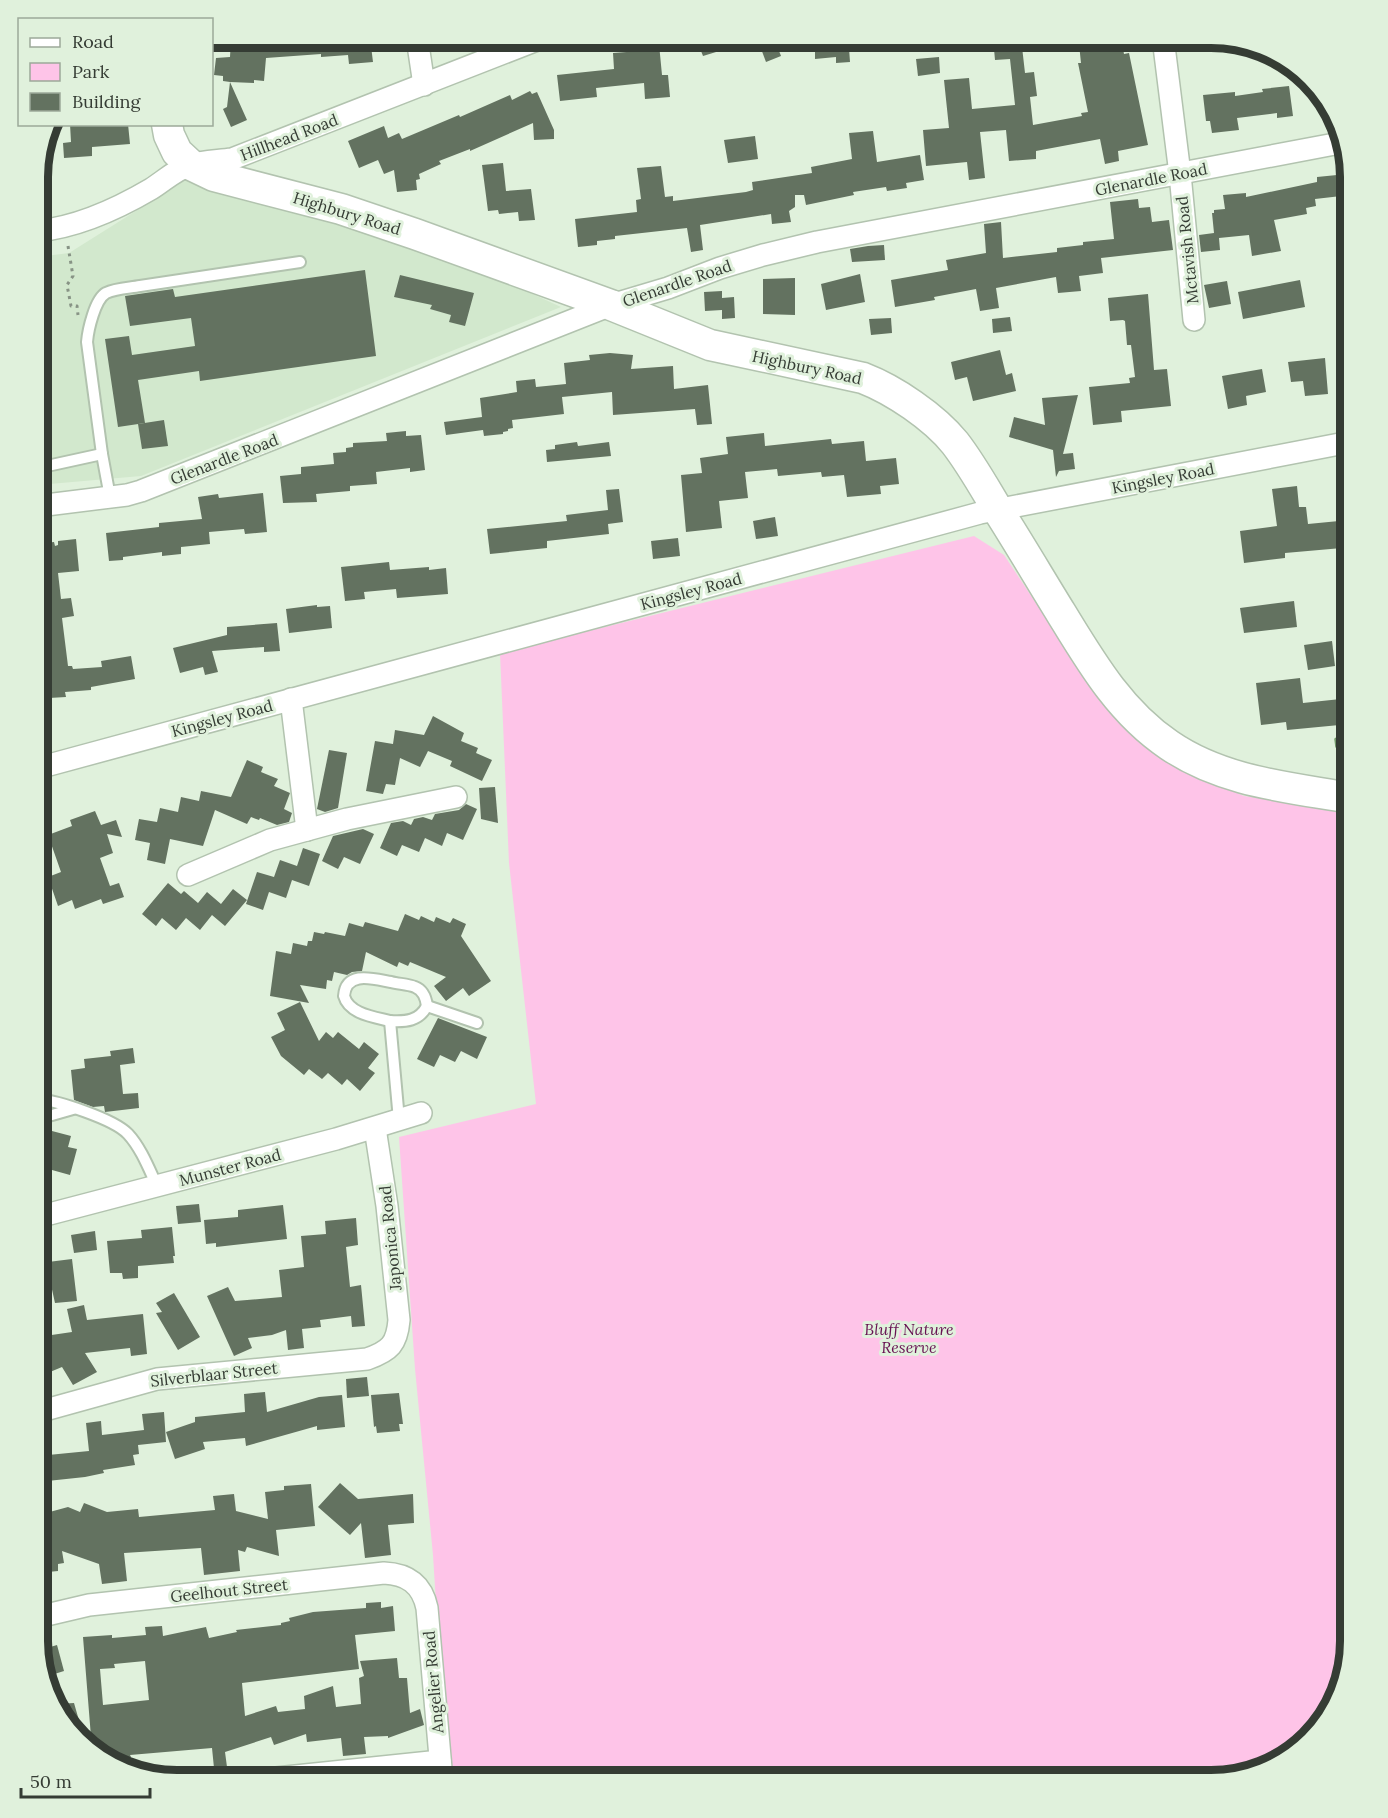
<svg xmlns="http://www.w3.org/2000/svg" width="1388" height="1818" font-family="Lora,serif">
  <rect width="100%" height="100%" fill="#e0f1dc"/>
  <path fill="#d2e8cd" d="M190,177L478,269L561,307L141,476L38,485V257L69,253Z"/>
  <path fill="#fec4e8" d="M974,536L1004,555L1093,689L1201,778L1244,796L1350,812V1641L1332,1710L1288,1757L1211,1780H447L433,1555L415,1369L399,1137L536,1104L509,863L500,653Z"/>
  <path fill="#8bc080" stroke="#719869" stroke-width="1.5" d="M1340,735H1350V747L1343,749L1336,747L1335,739Z"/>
  <g fill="#637260" fill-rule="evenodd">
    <path d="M231,38H370L373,62L349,64L348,55L321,57V54L266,58L264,81L254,80V83L230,82L247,120L231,127L223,109L227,107L230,82L223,81V76L214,75L216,58L230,57Z"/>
    <path d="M696,38H752V41L703,56Z"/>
    <path d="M757,38H774L781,56L766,62Z"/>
    <path d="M805,38H848L849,48L843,49L849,48L850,62L836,63V57L815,59V51H806Z"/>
    <path d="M993,38H1021L1025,73L1034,72L1037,96L1030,97L1033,125L1082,116L1081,113L1088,112L1078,63H1081L1079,44L1121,38L1124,54L1129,53L1148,145L1118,151L1119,161L1105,164L1100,139L1036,151V159L1009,161L1006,130L980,132L985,178L969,180L967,162L926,166L923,130L949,128L944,80L969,78L972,109L1015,105L1010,59L995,60Z"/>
    <path d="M659,44L662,75H668L670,97L645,99L644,83L596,88L597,97L560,101L557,75L614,69L613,53L640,51V45Z"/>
    <path d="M939,57L940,73L918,76L916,59Z"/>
    <path d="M1289,86L1293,116L1277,118V113L1237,118L1239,130L1212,133L1210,121H1206L1203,95L1235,92V96L1263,92L1262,89Z"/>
    <path d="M530,91L532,94L537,92L554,130V139L534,140L533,123L470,151V149L439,161L441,164L419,174L420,179L416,180L417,190L397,192L394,170L384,174L378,160L359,168L348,141L384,126L388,138L399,133L402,139L459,115L460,117L510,95L512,100Z"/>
    <path d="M70,124H128L130,144L92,147V156L64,158L63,143L71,142Z"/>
    <path d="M873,131L877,162L920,155L924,180L906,183L907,188L887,191L886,187L853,192L854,195L806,205L804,195H795V207L789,211L791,222L772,224L771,214L700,225L703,250L691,252L687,228L615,236V239L597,241V245L578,247L575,219L637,212L636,200L641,199L637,168L661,166L665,197L673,196V201L746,192L753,190L752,182L812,173L811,167L852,159L849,133Z"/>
    <path d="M755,136L758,159L728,163L724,140Z"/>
    <path d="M1344,155L1350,177V195L1315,199L1316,206L1306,208L1307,214L1274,220L1281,251L1252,256L1249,235L1219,238L1220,250L1201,252L1199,235L1214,233L1212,213H1214V210L1225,209L1223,195L1246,193V197L1317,182V177L1337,175L1335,157Z"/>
    <path d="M503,163L506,191L531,189L535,220L519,221L518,212L499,214L498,210L488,211L482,165Z"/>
    <path d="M1138,199L1139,208L1150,207L1152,222L1169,220L1173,250L1101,258L1103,273L1079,276L1081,291L1058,293L1056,277L996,288L999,308L980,311L976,289L934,297L935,300L895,307L891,280L948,270L946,260L986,253L984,224L1001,222L1003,258L1057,252V248L1083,245V242L1114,239L1110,202Z"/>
    <path d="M884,245L885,260L852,262L850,249L868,246Z"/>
    <path d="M365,270L376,356L200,381L199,371L138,380L145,423L118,427L105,339L129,336L132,355L195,346L191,318L130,326L125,296L173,289L175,297Z"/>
    <path d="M860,274L865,302L826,310L821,284Z"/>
    <path d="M400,275L474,293L465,326L449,322L451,315L430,309L432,305L394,297Z"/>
    <path d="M795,278V315L763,314V279Z"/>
    <path d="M1300,280L1305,307L1243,319L1238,292Z"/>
    <path d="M1227,281L1231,304L1209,308L1204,285Z"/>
    <path d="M722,291V298L734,297L735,318L722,319V310L705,311L704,292Z"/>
    <path d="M1148,294L1154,370L1167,369L1171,406L1121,411L1122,422L1093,425L1089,387L1130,383L1129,378L1135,377L1131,345H1127L1125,321L1123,320L1110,321L1108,298Z"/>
    <path d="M1010,317L1012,331L993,333L992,319Z"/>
    <path d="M891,318L892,333L871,335L869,319Z"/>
    <path d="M1000,350L1006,375L1012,373L1016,391L973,401L967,377L955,380L951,362Z"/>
    <path d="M610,353L633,355L631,369L673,366L674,389L708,385L712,424L697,425L695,409L613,415L612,392L562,397L564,414L512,420L513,428L508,429V431L503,432V434L484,436L483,430L446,435L444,422L482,417L480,398L517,392L516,381L535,379L536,387L566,384L564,363L590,360L589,355Z"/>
    <path d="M1325,358L1328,394L1305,396L1303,381L1291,382L1288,362Z"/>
    <path d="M1262,369L1266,392L1246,396L1247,405L1228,409L1222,376Z"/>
    <path d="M1078,395L1063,454L1073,453L1075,469L1059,471L1056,477L1053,450L1009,437L1014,417L1045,425L1042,398Z"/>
    <path d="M164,420L168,446L142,449L138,424Z"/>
    <path d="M406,431V436L421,435L425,470L410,472V468L376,472L377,484L350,486V491L316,494L317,502L283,503L280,476L301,474V467L334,464L333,453L346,452V448L353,447V443L387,441L386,433Z"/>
    <path d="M764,433L765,446L831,439L832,444L864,441L866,461L896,458L899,484L880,486L881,494L847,497L844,475L822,477L821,472L778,476L777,469L745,472L748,498L719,501L722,528L686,532L681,475L702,473L700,458L728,454L726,437Z"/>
    <path d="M577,442L578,446L609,442L611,456L547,462L546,450L555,449V445Z"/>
    <path d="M1297,486L1299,507H1306L1308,524L1339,521L1342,548L1285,553V558L1244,563L1240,531L1277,526L1272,489Z"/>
    <path d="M619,489L623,522L608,524L609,534L547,541V548L490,554L487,529L567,521L566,515L608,510L606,490Z"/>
    <path d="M263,493L267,532L245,534L244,529L209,532L210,544L181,547V554L162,556V552L123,557V560L109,561L106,533L159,527V523L202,519L198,497L218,494L219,498Z"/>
    <path d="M775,517L778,536L756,539L753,521Z"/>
    <path d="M678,538L680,556L653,559L651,541Z"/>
    <path d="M76,539L79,571L58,573L61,599L71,598L74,616L62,618L68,666H72L73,669L102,667L101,661L131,656L135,679L91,687V690L65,692L66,697L49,698L46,648H43L41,631H44L40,602L47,601L45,574H43L41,547H44V543L54,542L55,546L58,545V541Z"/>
    <path d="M389,562L390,570L429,567V570L446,568L448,594L397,598L396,589L364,592L365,599L345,601L341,567Z"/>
    <path d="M1294,601L1297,627L1244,633L1240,608Z"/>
    <path d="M317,605V607L330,606L332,628L289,633L286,609Z"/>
    <path d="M277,623L280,651L264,652V647L212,651L218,672L205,675L203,667L180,673L173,648L227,635V627Z"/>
    <path d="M1332,641L1335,666L1308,670L1304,645Z"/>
    <path d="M1300,678L1303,703L1350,698V724L1287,730L1286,722L1261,725L1256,683Z"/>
    <path d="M433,716L464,733L461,741L478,748L476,753L492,760L482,781L450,766L452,761L428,751L420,767L400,758L395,785L386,784L383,794L366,791L375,741L393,744L395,730L424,735Z"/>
    <path d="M329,750L347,753L338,808L325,812L317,809Z"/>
    <path d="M247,760L263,767L261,772L278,779L274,786L290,793L284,809L292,813L289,822L277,825L260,818L259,820L251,817L247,824L215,810L203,846L170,839L165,864L147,860L150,843L135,840L139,819L157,822L160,808L178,812L181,797L199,801L201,791L231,797Z"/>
    <path d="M495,787L498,823L481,819L479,788Z"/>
    <path d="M466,804L477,809L463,840L447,833L442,846L425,838L419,852L402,845L397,856L380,848L391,823L403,821L411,825L414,819L423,817L432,820L435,814L459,810Z"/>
    <path d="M95,811L101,825L116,820L122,837L107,834L113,853L100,858L110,886L119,883L124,897L103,904L101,899L75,909L72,900L58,906L48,877L61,872L48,835L72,826L70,820Z"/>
    <path d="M363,829L374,834L360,864L344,857L338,869L322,861L333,836Z"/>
    <path d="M303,848L320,854L309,886L292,880L286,898L269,892L263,910L246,904L257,872L274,877L280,860L297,866Z"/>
    <path d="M168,883L181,894L184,891L198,903L207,892L221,904L233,889L247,900L225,926L212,915L200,930L186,918L176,930L162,918L156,926L142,914Z"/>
    <path d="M405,914L419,920L421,916L434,922L436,917L450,923L453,918L466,924L461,936L491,981L469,996L463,988L446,1001L434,986L446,977L410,962L408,966L399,962L397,967L366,952L362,971L352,972L347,975L334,972L332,981L327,980L326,989L300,985L309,1003L270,996L276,951L291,954L293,943L307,946L308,941H312L314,932L324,934L325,932L345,936L349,923L363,927L365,922L398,931Z"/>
    <path d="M300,1002L319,1041L326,1032L333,1038L338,1032L359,1049L364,1042L379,1054L368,1068L375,1073L360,1091L347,1079L342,1085L328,1073L322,1079L309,1069L304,1075L281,1056L271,1037L285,1030L277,1013Z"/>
    <path d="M438,1018L487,1037L477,1059L461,1051L455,1062L440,1055L434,1067L417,1059Z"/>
    <path d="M133,1048L135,1063L120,1065L123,1094L138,1093L139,1108L105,1112L104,1106L93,1107L74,1100L71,1070L85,1068L84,1059L111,1056L110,1051Z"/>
    <path d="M52,1131L71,1136L68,1147L77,1149L70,1175L52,1170L50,1179L38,1176V1152L46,1154Z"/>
    <path d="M199,1204L201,1222L178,1224L176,1206Z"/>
    <path d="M283,1205L287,1239L216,1247V1243L206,1244L204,1220L238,1217V1210Z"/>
    <path d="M356,1218L358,1245L346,1247L350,1287L361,1285L365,1326L352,1327L351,1316L320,1320L321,1327L302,1329L304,1348L288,1350L286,1330L272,1335L248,1338L252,1348L234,1356L207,1296L228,1287L235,1301L282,1297L279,1270L304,1267L301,1236L326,1234L325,1221Z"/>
    <path d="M172,1227L175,1256H173L174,1263L138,1266V1278L123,1279L122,1273H110L107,1241L142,1238L141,1230Z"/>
    <path d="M95,1231L97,1250L74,1253L71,1235Z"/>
    <path d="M72,1259L77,1301L55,1303L51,1285L42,1286L40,1263Z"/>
    <path d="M174,1293L200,1337L178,1350L156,1313L162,1312L156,1303Z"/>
    <path d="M84,1305L87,1320L143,1314L147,1354L131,1356L130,1348L85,1353L97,1372L73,1385L62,1367L38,1377V1337L72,1332L67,1309Z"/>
    <path d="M367,1377L369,1396L347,1398L346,1379Z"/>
    <path d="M265,1392L267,1412L319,1397L342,1395L345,1427L317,1430V1426L246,1446L245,1438L203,1442L205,1449L175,1459L166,1432L195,1422V1417L245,1412L244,1394Z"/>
    <path d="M399,1393L403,1424H399L400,1431L377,1433L376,1426L374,1427L371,1395Z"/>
    <path d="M164,1412L166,1442L138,1445L139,1454L133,1455L135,1465L103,1470L104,1473L85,1477L38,1482V1456L89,1451L86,1423L101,1421L102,1435L144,1430L142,1414Z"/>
    <path d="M340,1483L358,1499L413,1494L414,1523L388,1525L391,1555L365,1558L361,1523L350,1535L318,1507Z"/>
    <path d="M311,1484L315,1526L276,1530L279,1556L247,1547L245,1552L238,1550L240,1571L204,1575L201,1548L124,1553L127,1581L119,1582L102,1584L99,1564L62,1551L64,1563L58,1564V1571L38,1573V1541H40L38,1528L49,1527L46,1513L68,1507L80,1512L84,1503L107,1512L138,1509L139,1517L215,1510L213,1496L234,1494L236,1511L268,1519L265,1492L284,1490V1486Z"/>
    <path d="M381,1602V1608L393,1606L395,1631L355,1635L359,1669L242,1683L245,1716L276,1706L278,1712L305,1709L304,1696L333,1686L336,1707L361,1704L359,1678L364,1676L360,1661L397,1658L399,1678H407L410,1713L420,1709L424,1725L388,1738V1736L364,1737L366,1754L343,1756L341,1738L307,1742L306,1734L274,1745L271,1737L225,1752L227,1767L214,1768L212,1748L130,1755L131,1757L105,1759L61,1718L57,1704L74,1703L84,1738L91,1737L83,1637L112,1635V1638L146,1635L145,1627L162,1626L163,1636L206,1627L209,1638L237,1632L236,1630L281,1625V1623L290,1621L289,1618L313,1612L366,1608V1603ZM145,1661L149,1700L103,1705L100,1669L115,1668L114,1664Z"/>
    <path d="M57,1645L64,1671L48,1676L40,1650Z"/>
  </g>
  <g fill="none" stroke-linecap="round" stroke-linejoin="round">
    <g stroke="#b2c3af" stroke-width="14">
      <g id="lane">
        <path d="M38,468L102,454"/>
        <path d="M110,497L102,454L87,342C88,330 95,299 106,293C116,288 129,288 140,286L300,262"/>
        <path d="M38,969C43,946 47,920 38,897"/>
        <path d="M390,1021C374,1017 349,1014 344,996C346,970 374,979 391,982C398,984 408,984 415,987C423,990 426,998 427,1006"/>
        <path d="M38,1099C58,1101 114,1119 128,1134C141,1148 149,1169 157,1186"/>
        <path d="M38,1119L73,1109"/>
        <path d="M399,1120L390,1021C406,1022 419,1021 427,1006L477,1023"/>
      </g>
    </g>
    <g stroke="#b2c3af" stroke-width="24">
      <g id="street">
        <path d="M417,38L424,85"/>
        <path d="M1163,38L1180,174L1194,320"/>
        <path d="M38,231C77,227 117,209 151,189C164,181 175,170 190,165C203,161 218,161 232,159L542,38"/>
        <path d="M38,506L127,495L141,491L611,305L668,288L720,268L763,255L817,242L1340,143"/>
        <path d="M291,699L307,830"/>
        <path d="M38,768L980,513L1350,442"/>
        <path d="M188,875L270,840L347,819L456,797"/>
        <path d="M38,1217L336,1139L421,1113"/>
        <path d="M38,1412L157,1379L367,1359C390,1351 397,1344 399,1320L387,1206L375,1128"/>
        <path d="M38,1617L89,1605L384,1573C407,1574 422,1584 427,1608L442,1780"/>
        <path d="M257,1780L440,1761"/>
      </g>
    </g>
    <g stroke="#b2c3af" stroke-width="33">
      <path id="secondary" d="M167,124L169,135L177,152L191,165L214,176L341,209L415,234L611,305L710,345L863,378C894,390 934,417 955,443C972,465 985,489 999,512C1020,545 1040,579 1061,613C1091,662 1120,712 1169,745C1223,782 1288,787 1350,798"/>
    </g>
    <path stroke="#879385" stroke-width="3" stroke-dasharray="3 4.5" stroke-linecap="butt" d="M68,246L73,276L67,285L71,306H77L78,315"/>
    <use href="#lane" stroke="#fff" stroke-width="10"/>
    <use href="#street" stroke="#fff" stroke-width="21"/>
    <use href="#secondary" stroke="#fff" stroke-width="30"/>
  </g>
  <g text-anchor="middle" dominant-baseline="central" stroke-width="6" stroke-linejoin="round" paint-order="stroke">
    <g font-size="16" fill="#353c34" stroke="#e0f1dc">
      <text transform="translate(289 137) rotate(-21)">Hillhead Road</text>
      <text transform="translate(1151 179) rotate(-11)">Glenardle Road</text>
      <text transform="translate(347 213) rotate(17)">Highbury Road</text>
      <text transform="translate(1187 250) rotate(-96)">Mctavish Road</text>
      <text transform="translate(677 283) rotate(-19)">Glenardle Road</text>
      <text transform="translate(807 367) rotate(12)">Highbury Road</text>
      <text transform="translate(224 459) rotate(-21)">Glenardle Road</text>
      <text transform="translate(1163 478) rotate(-11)">Kingsley Road</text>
      <text transform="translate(691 591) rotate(-15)">Kingsley Road</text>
      <text transform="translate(222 718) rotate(-15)">Kingsley Road</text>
      <text transform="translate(230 1167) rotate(-15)">Munster Road</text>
      <text transform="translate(390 1238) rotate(-96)">Japonica Road</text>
      <text transform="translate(214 1374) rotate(-6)">Silverblaar Street</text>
      <text transform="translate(229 1590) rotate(-6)">Geelhout Street</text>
      <text transform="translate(433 1682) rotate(-95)">Angelier Road</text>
    </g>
    <g font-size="16" font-style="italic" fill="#671252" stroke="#e0f1dc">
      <text x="909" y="1329">Bluff Nature<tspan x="909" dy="18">Reserve</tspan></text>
    </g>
  </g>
  <path d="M0 0H1388V1818H0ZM177 48H1211A129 129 0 0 1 1340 177V1641A129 129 0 0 1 1211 1770H177A129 129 0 0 1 48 1641V177A129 129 0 0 1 177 48Z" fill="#e0f1dc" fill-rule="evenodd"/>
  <path fill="none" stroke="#353c34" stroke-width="8" d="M177 48H1211A129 129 0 0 1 1340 177V1641A129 129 0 0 1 1211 1770H177A129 129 0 0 1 48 1641V177A129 129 0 0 1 177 48Z"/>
  <rect x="18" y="18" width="195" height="108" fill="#e0f1dc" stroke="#9ca999" stroke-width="1.5"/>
  <rect x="30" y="38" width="30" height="9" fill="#ffffff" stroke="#9ca999" stroke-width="1.5"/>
  <text x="72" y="48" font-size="18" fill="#353c34">Road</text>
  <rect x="30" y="63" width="30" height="18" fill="#fec4e8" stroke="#9ca999" stroke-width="1.5"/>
  <text x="72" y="78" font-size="18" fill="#353c34">Park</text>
  <rect x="30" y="93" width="30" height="18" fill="#637260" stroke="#9ca999" stroke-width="1.5"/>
  <text x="72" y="108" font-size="18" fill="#353c34">Building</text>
  <path d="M21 1788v9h129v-9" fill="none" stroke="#353c34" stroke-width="3"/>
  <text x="30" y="1788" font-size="18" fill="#353c34" stroke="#e0f1dc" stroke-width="4.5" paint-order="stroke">50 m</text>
</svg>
